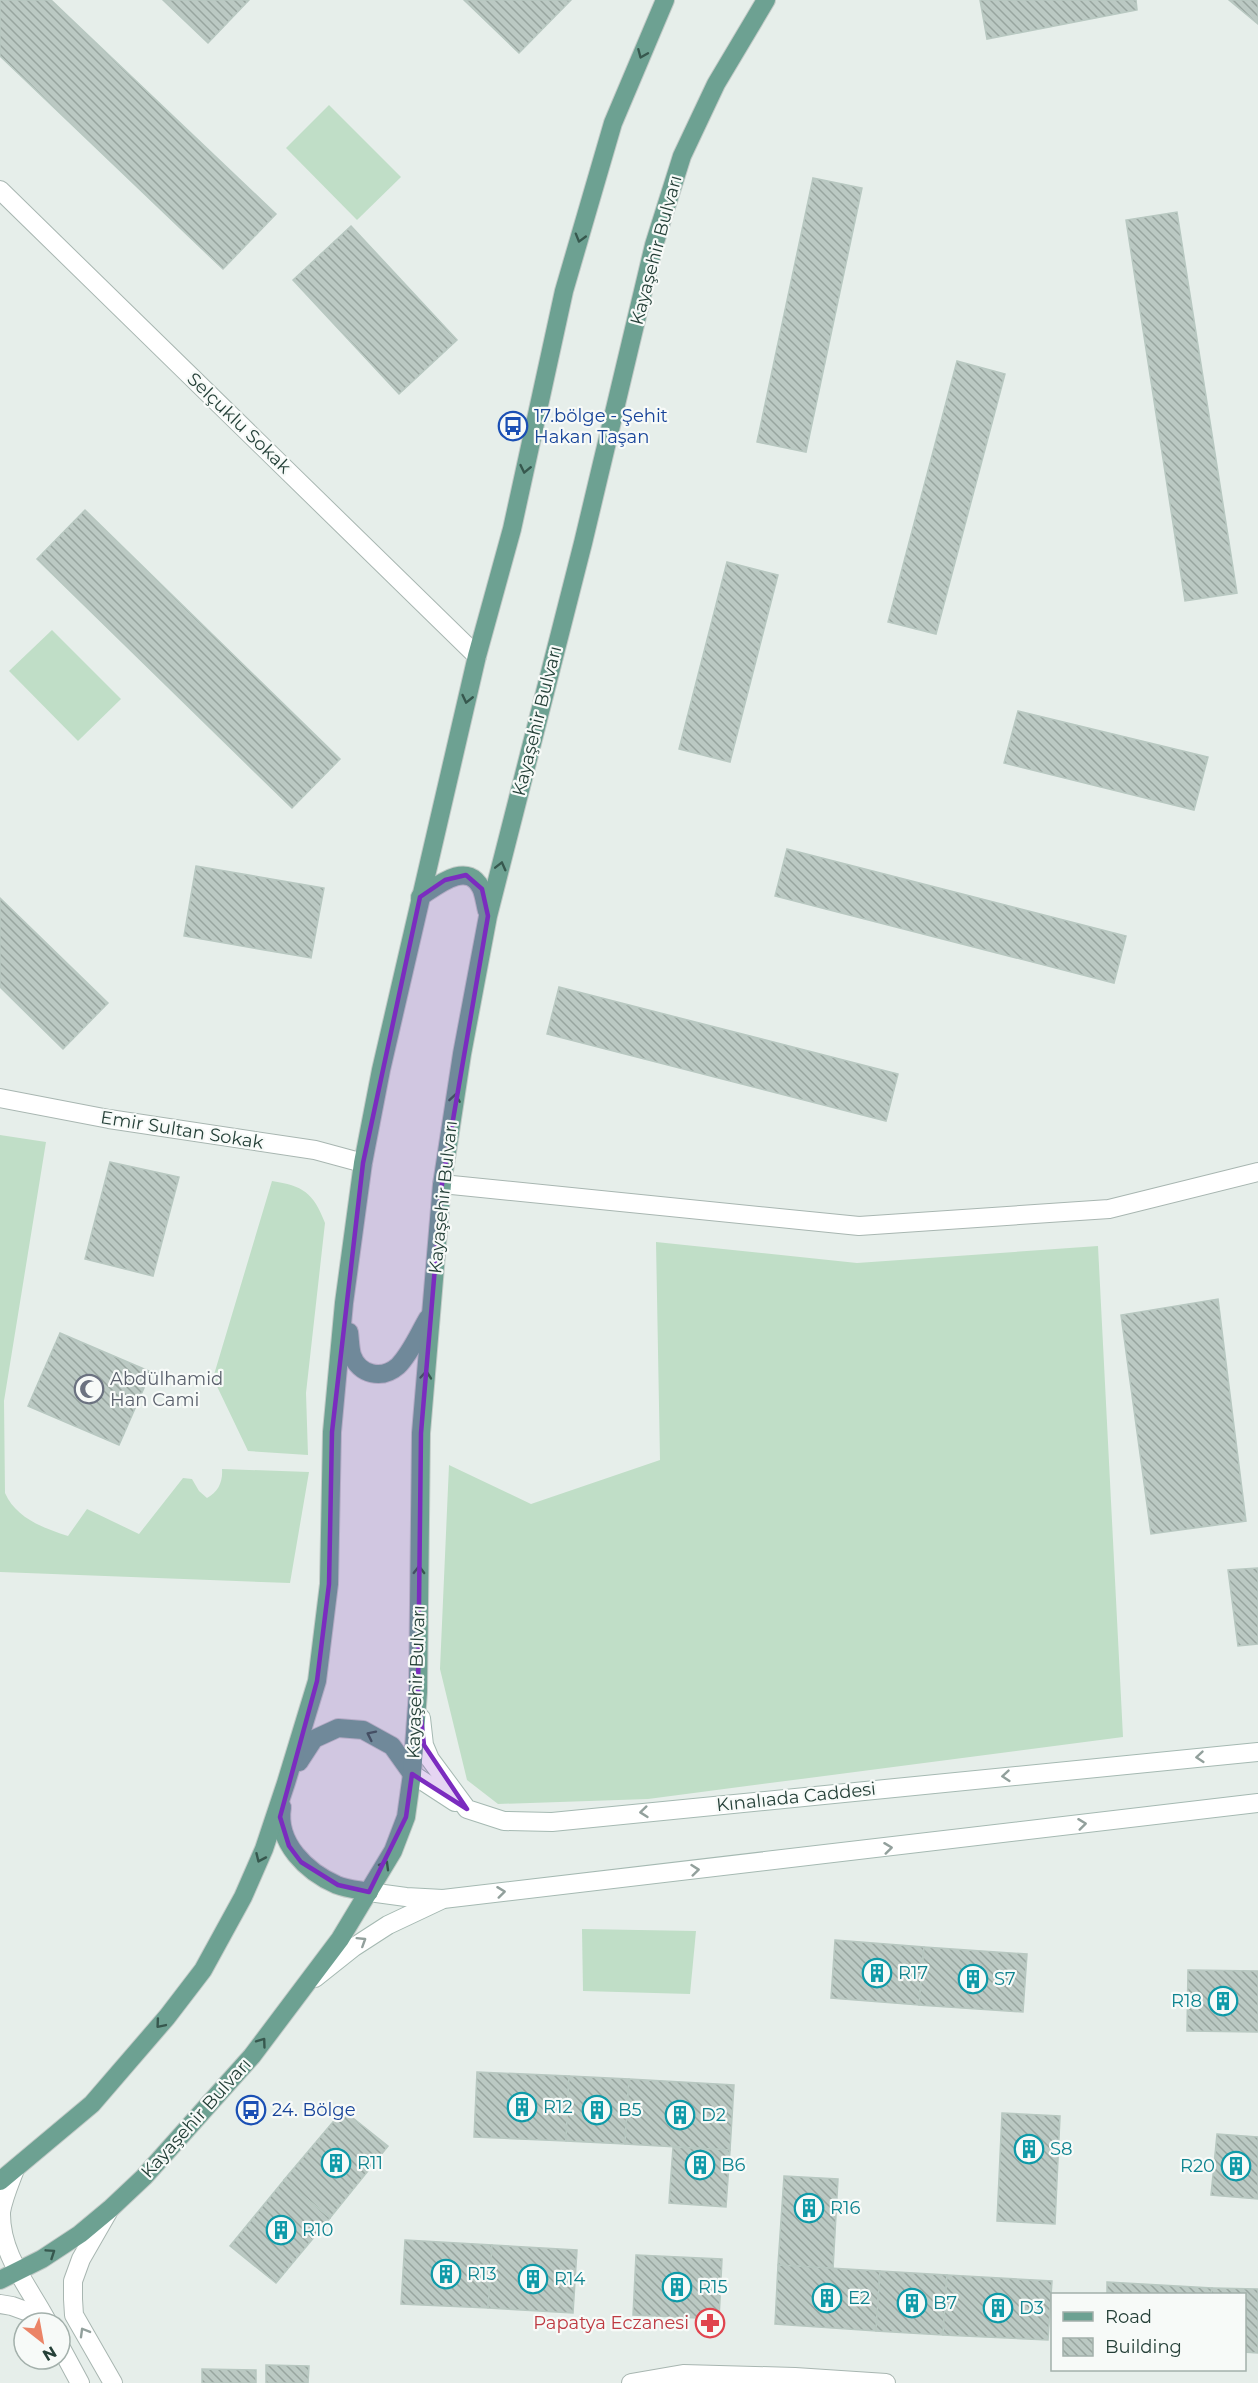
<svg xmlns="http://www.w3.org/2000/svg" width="1258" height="2383" font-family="Montserrat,sans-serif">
  <defs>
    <pattern id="building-back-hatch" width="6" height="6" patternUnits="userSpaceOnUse" patternTransform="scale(1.5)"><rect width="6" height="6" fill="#bbc9c3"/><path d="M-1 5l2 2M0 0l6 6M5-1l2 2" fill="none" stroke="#98a59f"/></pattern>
  </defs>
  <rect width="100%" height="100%" fill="#e6eeea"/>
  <g fill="#c0dec7">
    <path d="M329,105L401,177L357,220L286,148Z"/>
    <path d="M52,630L121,699L78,741L9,671Z"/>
    <path d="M0,1135L46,1142L4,1401L5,1493C16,1518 43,1528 68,1536L87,1509L139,1534L183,1478L192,1479L199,1491L207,1498C218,1492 223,1482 222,1469L309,1472L290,1583L0,1572Z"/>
    <path d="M272,1181C303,1186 313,1192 325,1223L306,1393L308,1455L248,1451L213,1378Z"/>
    <path d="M656,1242L857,1263L1098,1246L1123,1737L648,1799L498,1804L467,1780L440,1669L449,1465L531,1504L660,1460Z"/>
    <path d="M582,1929L696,1931L690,1994L583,1991Z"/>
  </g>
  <g fill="url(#building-back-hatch)" stroke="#b8c8c1" stroke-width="1.5">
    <path d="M0,0H51L276,214L223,269L0,56Z"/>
    <path d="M163,0H249L208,43Z"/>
    <path d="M464,0H571L519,53Z"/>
    <path d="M980,0H1136L1137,10L987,39Z"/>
    <path d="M1229,0H1258V24Z"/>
    <path d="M813,178L862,188L806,452L757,442Z"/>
    <path d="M1177,212L1237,593L1185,601L1126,220Z"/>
    <path d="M351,226L457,340L399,394L293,280Z"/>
    <path d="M957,361L1005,374L936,634L888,622Z"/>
    <path d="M85,510L340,759L292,808L37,559Z"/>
    <path d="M727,562L778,575L730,762L679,749Z"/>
    <path d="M1018,711L1208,757L1194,810L1004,763Z"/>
    <path d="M787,849L1126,936L1114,983L775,896Z"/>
    <path d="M196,866L324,888L311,958L184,936Z"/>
    <path d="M0,898L108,1003L63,1049L0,987Z"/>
    <path d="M559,987L898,1074L886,1121L547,1034Z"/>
    <path d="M110,1162L179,1177L153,1276L85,1259Z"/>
    <path d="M1218,1299L1246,1521L1151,1534L1121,1315Z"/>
    <path d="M60,1333L151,1372L119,1445L28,1406Z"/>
    <path d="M1258,1568V1644L1238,1646L1228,1570Z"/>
    <path d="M835,1940L924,1947L919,2005L831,1998Z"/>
    <path d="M924,1947L1027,1954L1023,2012L919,2005Z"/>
    <path d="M1188,1970L1258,1971V2032L1187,2031Z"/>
    <path d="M477,2072L569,2076L566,2141L474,2137Z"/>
    <path d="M569,2076L629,2079L625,2144L566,2141Z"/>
    <path d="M629,2079L734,2085L730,2150L625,2144Z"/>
    <path d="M343,2110L388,2146L330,2218L284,2180Z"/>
    <path d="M1002,2113L1060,2116L1055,2224L997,2221Z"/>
    <path d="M1217,2134L1258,2137V2199L1211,2195Z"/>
    <path d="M673,2147L730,2150L726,2207L669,2203Z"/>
    <path d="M784,2176L838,2179L833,2269L778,2265Z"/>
    <path d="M284,2180L330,2218L276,2283L230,2246Z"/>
    <path d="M405,2240L492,2245L488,2308L401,2304Z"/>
    <path d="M492,2245L577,2250L573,2313L488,2308Z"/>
    <path d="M636,2255L722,2259L719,2319L633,2315Z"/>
    <path d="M778,2265L880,2271L876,2331L775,2324Z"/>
    <path d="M880,2271L947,2275L943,2335L876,2331Z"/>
    <path d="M947,2275L1052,2281L1048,2340L943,2335Z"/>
    <path d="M1107,2282L1212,2288L1211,2294H1107Z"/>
    <path d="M1212,2288L1258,2289V2353L1244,2352V2294H1211Z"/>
    <path d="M266,2365L309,2366L308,2383H266Z"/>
    <path d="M202,2369L256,2370V2383H202Z"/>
  </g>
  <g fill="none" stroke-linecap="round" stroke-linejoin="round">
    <g stroke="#a8b6b1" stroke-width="20">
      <g id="minor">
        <path d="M0,190L477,656"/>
        <path d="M0,1098L109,1119L315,1150L363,1163"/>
        <path d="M442,1184L859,1226L1109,1209L1258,1172"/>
      </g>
    </g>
    <g stroke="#a8b6b1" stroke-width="20">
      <g id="tertiary">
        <path d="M14,2172C9,2185 3,2199 1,2212C0,2255 30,2288 48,2323"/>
        <path d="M108,2212L81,2259L73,2281V2299L74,2315L113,2383"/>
        <path d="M0,2304L12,2306L45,2318"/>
        <path d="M60,2346L80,2383"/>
        <path d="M631,2383L683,2374L795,2377L886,2383"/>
      </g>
    </g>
    <g stroke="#a5b9b2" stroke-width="20">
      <g id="secondary">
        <path d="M421,1718L424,1745L430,1759L467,1809L504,1821L552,1822L1258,1752"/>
        <path d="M412,1774L455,1802"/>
        <path d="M369,1892L406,1897L443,1899L1258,1803"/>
        <path d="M315,1978L354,1947L388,1925L441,1900"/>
      </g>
    </g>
    <g stroke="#c2cac7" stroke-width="20">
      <g id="primary">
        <path d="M420,897C437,886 467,860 481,888C484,894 485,904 487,911"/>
        <path d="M349,1332C350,1339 350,1348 352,1355C359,1375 382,1380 398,1366C411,1353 419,1333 428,1318"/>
        <path d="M299,1762L314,1739L338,1728L363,1730L392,1746L412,1774"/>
        <path d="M282,1807C276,1843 307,1872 337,1885C347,1889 359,1890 369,1892"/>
        <path d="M0,2181L92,2104L167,2017L203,1970L243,1897L264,1849L286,1783L317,1681L329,1584L332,1432L344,1303L363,1163L381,1070L477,656L512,529L564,291L613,123L665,0"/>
        <path d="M0,2280L42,2259L80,2234L110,2209L144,2177L252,2056L340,1939L393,1851L406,1817L412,1774L418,1692L421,1433L442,1184L462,1054L488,916L583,543L654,245L682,156L716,84L766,0"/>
      </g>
    </g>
    <use href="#minor" stroke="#fff" stroke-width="18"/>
    <use href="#tertiary" stroke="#fff" stroke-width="18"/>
    <use href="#secondary" stroke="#fff" stroke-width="18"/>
    <use href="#primary" stroke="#6da192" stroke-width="18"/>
  </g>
  <defs><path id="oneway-chevron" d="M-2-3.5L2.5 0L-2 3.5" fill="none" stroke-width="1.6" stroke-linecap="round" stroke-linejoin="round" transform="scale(1.5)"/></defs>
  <g stroke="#37584e">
    <use href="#oneway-chevron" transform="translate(642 54) rotate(113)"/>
    <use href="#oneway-chevron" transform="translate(580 238) rotate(106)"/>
    <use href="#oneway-chevron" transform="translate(525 469) rotate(102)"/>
    <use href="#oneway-chevron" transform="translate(467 699) rotate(103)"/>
    <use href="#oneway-chevron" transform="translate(501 866) rotate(-76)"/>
    <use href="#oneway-chevron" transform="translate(455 1098) rotate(-81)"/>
    <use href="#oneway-chevron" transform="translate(426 1375) rotate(-85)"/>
    <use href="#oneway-chevron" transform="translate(419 1570) rotate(-89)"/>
    <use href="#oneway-chevron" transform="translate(371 1735) rotate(-154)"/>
    <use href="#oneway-chevron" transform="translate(260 1858) rotate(114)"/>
    <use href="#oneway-chevron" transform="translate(385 1865) rotate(-60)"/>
    <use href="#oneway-chevron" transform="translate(160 2024) rotate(130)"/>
    <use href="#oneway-chevron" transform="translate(262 2042) rotate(-54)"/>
    <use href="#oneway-chevron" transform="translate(51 2253) rotate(-34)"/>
  </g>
  <g stroke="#92a09c">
    <use href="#oneway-chevron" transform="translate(1200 1757) rotate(175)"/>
    <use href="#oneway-chevron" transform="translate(1006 1776) rotate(175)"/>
    <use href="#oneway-chevron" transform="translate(644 1812) rotate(174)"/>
    <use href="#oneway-chevron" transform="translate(1082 1824) rotate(-7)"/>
    <use href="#oneway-chevron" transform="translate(888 1848) rotate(-7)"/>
    <use href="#oneway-chevron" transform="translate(695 1870) rotate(-6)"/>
    <use href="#oneway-chevron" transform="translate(501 1892) rotate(-7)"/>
    <use href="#oneway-chevron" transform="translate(362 1941) rotate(-32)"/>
    <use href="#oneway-chevron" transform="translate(84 2332) rotate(-120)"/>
  </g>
  <path fill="#7b2cbf" fill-opacity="0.2" stroke="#7b2cbf" stroke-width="4.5" stroke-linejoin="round" d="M466,875L482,889L488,916L442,1184L421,1433L418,1692L424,1745L467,1809L412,1774L406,1817L369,1892L338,1885L301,1862L289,1846L280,1817L317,1681L329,1584L332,1432L363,1163L420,897L445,880Z"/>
  <defs>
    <g id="bus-ring" transform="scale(1.5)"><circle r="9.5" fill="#f7faf8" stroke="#1a4fb4" stroke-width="1.5"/><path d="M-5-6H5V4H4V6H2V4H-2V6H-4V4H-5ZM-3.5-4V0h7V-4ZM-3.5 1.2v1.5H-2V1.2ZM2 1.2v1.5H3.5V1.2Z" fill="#1a4fb4"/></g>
    <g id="mosque-ring" transform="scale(1.5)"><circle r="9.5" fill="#f7faf8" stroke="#6b7280" stroke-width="1.5"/><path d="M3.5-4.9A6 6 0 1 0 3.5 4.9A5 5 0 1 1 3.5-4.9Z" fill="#6b7280"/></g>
    <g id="building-ring" transform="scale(1.5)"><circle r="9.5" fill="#f7faf8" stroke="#0f9aa8" stroke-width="1.5"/><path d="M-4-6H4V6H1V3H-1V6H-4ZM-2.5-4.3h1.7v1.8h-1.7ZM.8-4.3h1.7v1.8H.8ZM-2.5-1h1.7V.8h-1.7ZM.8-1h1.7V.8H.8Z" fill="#0f9aa8"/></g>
    <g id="pharmacy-ring" transform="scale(1.5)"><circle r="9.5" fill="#f7faf8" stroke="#e0444e" stroke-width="1.5"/><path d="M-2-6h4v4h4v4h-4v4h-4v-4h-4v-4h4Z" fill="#e0444e"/></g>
  </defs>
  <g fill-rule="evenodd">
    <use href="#bus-ring" x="513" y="426"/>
    <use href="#mosque-ring" x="89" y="1389"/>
    <use href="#building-ring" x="877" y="1973"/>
    <use href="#building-ring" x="973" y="1979"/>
    <use href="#building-ring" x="1223" y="2001"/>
    <use href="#building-ring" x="522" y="2107"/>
    <use href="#bus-ring" x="251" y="2110"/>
    <use href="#building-ring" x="597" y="2110"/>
    <use href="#building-ring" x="680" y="2115"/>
    <use href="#building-ring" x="1029" y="2149"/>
    <use href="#building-ring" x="336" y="2163"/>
    <use href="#building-ring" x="700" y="2165"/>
    <use href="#building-ring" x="1236" y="2166"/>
    <use href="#building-ring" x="809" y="2208"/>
    <use href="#building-ring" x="281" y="2230"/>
    <use href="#building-ring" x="446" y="2274"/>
    <use href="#building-ring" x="533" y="2279"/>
    <use href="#building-ring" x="677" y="2287"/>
    <use href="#building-ring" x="827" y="2298"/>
    <use href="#building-ring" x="912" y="2303"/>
    <use href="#building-ring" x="998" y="2308"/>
    <use href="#pharmacy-ring" x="710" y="2323"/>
  </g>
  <g text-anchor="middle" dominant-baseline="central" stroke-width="4.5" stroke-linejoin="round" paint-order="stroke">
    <g font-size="18" fill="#254038" stroke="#f7faf8">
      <text transform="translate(656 250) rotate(-75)">Kayaşehir Bulvarı</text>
      <text transform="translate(239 423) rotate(44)">Selçuklu Sokak</text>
      <text transform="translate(537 721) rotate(-76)">Kayaşehir Bulvarı</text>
      <text transform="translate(182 1130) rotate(9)">Emir Sultan Sokak</text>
      <text transform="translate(443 1197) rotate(-84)">Kayaşehir Bulvarı</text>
      <text transform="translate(416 1682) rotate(-88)">Kayaşehir Bulvarı</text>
      <text transform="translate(796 1797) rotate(-6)">Kınalıada Caddesi</text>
      <text transform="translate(196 2118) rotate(-48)">Kayaşehir Bulvarı</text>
    </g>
    <g font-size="18" fill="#164399" stroke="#f7faf8" text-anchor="start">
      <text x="534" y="416">17.bölge - Şehit<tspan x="534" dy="21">Hakan Taşan</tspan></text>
      <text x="272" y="2110">24. Bölge</text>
    </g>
    <g font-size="18" fill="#5b616d" stroke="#f7faf8" text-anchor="start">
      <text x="110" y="1379">Abdülhamid<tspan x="110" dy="21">Han Cami</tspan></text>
    </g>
    <g font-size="18" fill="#0d838f" stroke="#f7faf8" text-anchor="start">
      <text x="898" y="1973">R17</text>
      <text x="994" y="1979">S7</text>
      <text x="1202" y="2001" text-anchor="end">R18</text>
      <text x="543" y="2107">R12</text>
      <text x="618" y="2110">B5</text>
      <text x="701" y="2115">D2</text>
      <text x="1050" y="2149">S8</text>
      <text x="357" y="2163">R11</text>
      <text x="721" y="2165">B6</text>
      <text x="1215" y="2166" text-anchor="end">R20</text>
      <text x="830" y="2208">R16</text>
      <text x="302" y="2230">R10</text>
      <text x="467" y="2274">R13</text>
      <text x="554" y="2279">R14</text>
      <text x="698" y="2287">R15</text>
      <text x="848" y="2298">E2</text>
      <text x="933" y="2303">B7</text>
      <text x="1019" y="2308">D3</text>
    </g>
    <g font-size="18" fill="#be3a42" stroke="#f7faf8" text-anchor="end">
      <text x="689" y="2323">Papatya Eczanesi</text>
    </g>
  </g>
  <rect x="1051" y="2293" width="195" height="78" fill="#f7faf8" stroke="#a3b0ab" stroke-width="1.5"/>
  <rect x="1063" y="2312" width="30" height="9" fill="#6da192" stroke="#a3b0ab" stroke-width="1.5"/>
  <text x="1105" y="2323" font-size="18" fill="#254038">Road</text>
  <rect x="1063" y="2338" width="30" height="18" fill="url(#building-back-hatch)" stroke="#a3b0ab" stroke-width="1.5"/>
  <text x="1105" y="2353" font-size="18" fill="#254038">Building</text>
  <g transform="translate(42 2341) rotate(149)"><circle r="28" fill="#f7faf8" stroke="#a3b0ab" stroke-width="1.5"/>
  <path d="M0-4.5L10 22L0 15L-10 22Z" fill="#eb8467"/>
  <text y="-9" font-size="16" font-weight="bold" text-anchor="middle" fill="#254038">N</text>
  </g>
</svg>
